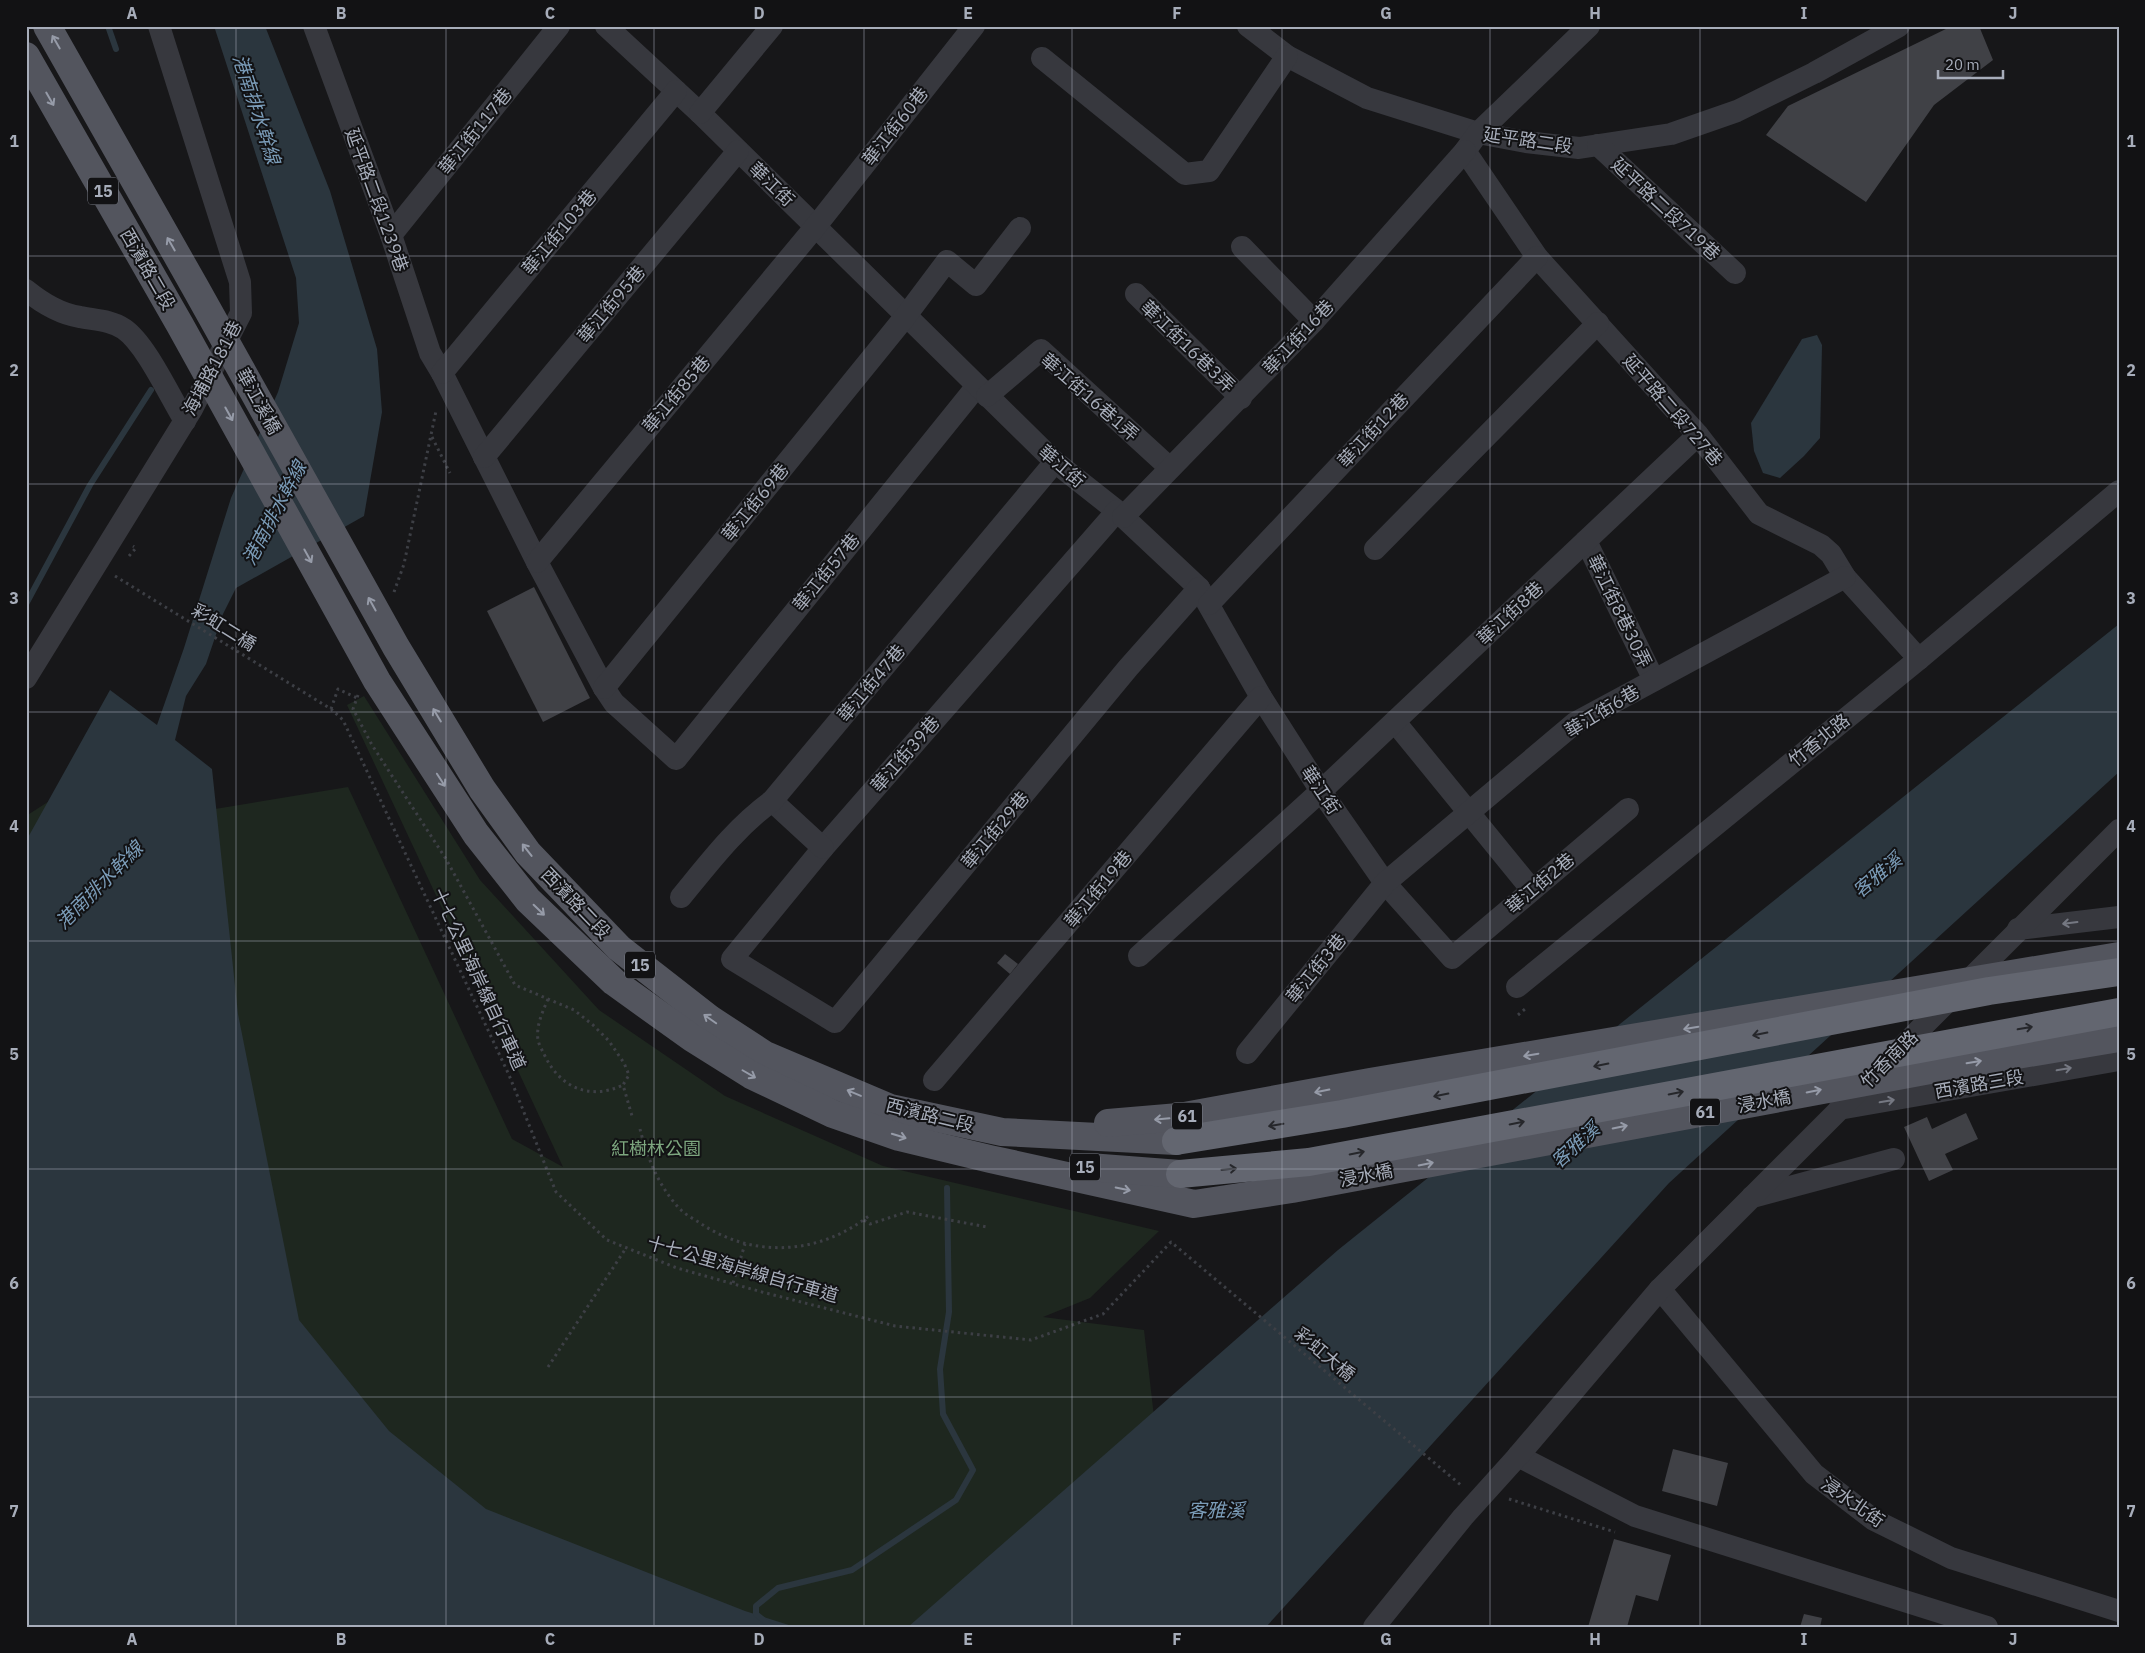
<svg xmlns="http://www.w3.org/2000/svg" width="2145" height="1653" font-family="'IBM Plex Sans','Noto Sans TC',sans-serif">
  <rect width="100%" height="100%" fill="#171719"/>
  <path fill="#1e271f" d="M364,696L480,880L599,1010L725,1096L883,1166L1159,1231L1090,1298L1043,1317L1144,1330L1164,1503L1162,1627H26V816L110,762L148,820L348,787L512,1139L563,1167L347,705Z"/>
  <g fill="#2b363e">
    <path d="M214,26H265L330,191L377,349L382,412L364,516L236,588L223,614L206,664L186,696L175,740L212,769L238,1014L299,1320L389,1431L486,1509L745,1611L795,1627H26V841L110,690L157,725L184,648L231,498L278,392L299,323L296,278Z"/>
    <path d="M1817,335L1822,345L1820,438L1804,456L1780,478L1763,473L1754,451L1751,423L1802,339Z"/>
    <path d="M2119,624V772L1669,1183L1266,1627H908L1338,1250Z"/>
  </g>
  <g fill="none" stroke-linecap="round" stroke-linejoin="round">
    <g stroke="#2b363e" stroke-width="6">
      <path d="M108,26L116,49"/>
      <path d="M26,604L90,485L151,390"/>
      <path d="M772,1627L756,1614V1606L778,1588L852,1570L956,1500L973,1470L943,1414L940,1369L949,1312L947,1188"/>
    </g>
  </g>
  <g fill="#404146">
    <path d="M1952,26H1979L1993,60L1934,105L1866,202L1766,135L1788,106Z"/>
    <path d="M534,587L590,698L543,722L487,611Z"/>
    <path d="M1005,954L1018,964L1010,974L997,963Z"/>
    <path d="M1966,1113L1978,1139L1945,1154L1953,1170L1929,1181L1904,1127L1927,1117L1932,1129Z"/>
    <path d="M1673,1449L1728,1463L1717,1506L1662,1491Z"/>
    <path d="M1614,1539L1671,1555L1658,1601L1636,1595L1627,1627H1588Z"/>
    <path d="M1804,1614L1822,1618L1820,1627H1800Z"/>
  </g>
  <g fill="none" stroke-linecap="round" stroke-linejoin="round">
    <g stroke="#3d3f45" stroke-width="3" stroke-dasharray="2.5 4" stroke-linecap="butt">
      <path d="M432,437L450,473"/>
      <path d="M129,556L136,548L133,546"/>
      <path d="M115,576L331,709L343,720L509,1075L556,1192L607,1240L677,1268L762,1292L895,1326L1031,1340L1103,1314L1171,1242L1462,1486"/>
      <path d="M394,592L404,564L436,411"/>
      <path d="M358,695L353,709L372,745L446,859L515,985L574,1010L593,1025L609,1041L624,1063L629,1075L623,1085L632,1116"/>
      <path d="M331,709L338,689L357,698"/>
      <path d="M548,999C542,1013 536,1026 538,1040C539,1045 542,1050 544,1054C559,1087 589,1101 623,1085"/>
      <path d="M1518,1015L1525,1009"/>
      <path d="M640,1129C647,1158 660,1189 681,1210C687,1216 696,1220 703,1225C756,1259 821,1254 870,1215"/>
      <path d="M864,1220L870,1224L907,1212L987,1227"/>
      <path d="M733,1283L745,1244"/>
      <path d="M548,1367L626,1248"/>
      <path d="M1509,1499L1615,1532"/>
    </g>
    <g stroke="#37383e" stroke-width="22">
      <path d="M314,26L391,235L430,353L442,373L537,562L604,688L614,703L676,759L977,386"/>
      <path d="M606,26L700,113L1055,462L1117,511L1199,588L1261,697L1321,791L1385,883L1452,958L1628,809"/>
      <path d="M1248,26L1287,56L1367,98L1478,133L1526,142L1579,148L1671,134L1737,111L1814,73L1899,26"/>
      <path d="M1589,26L1478,133L1465,151L1537,257L1698,435L1759,514L1821,545L1831,554L1845,577L1919,659"/>
      <path d="M1042,58L1185,174L1209,171L1287,56"/>
      <path d="M700,113L772,26"/>
      <path d="M1598,145L1735,273"/>
      <path d="M391,235L559,26"/>
      <path d="M1242,247L1314,321"/>
      <path d="M26,290C42,303 60,314 80,317C95,320 111,320 124,329C146,344 170,397 185,421"/>
      <path d="M1136,294L1241,398"/>
      <path d="M442,373L676,91"/>
      <path d="M987,396L1041,350L1170,468"/>
      <path d="M484,457L738,151"/>
      <path d="M1117,511L823,848L732,959L835,1022L1128,668L1199,588"/>
      <path d="M1123,517L1314,321L1465,151"/>
      <path d="M1586,541L1654,680"/>
      <path d="M1375,549L1598,323"/>
      <path d="M537,562L816,226L974,26"/>
      <path d="M1209,604L1537,257"/>
      <path d="M26,678L192,409L241,313L240,282L159,26"/>
      <path d="M604,688L905,317L947,261L976,285L1020,228"/>
      <path d="M1395,722L1532,890"/>
      <path d="M772,801L823,848"/>
      <path d="M681,897C709,863 736,827 772,801L1055,462"/>
      <path d="M2018,929L2119,917"/>
      <path d="M1139,956L1321,791L1698,435"/>
      <path d="M1517,987L1919,659L2119,491"/>
      <path d="M1247,1053L1385,883L1575,723L1845,577"/>
      <path d="M934,1080L1261,697"/>
      <path d="M1839,1109L2119,1060"/>
      <path d="M1752,1197L1894,1159"/>
      <path d="M1660,1289L1814,1474L1874,1520L1951,1558L2119,1611"/>
      <path d="M1518,1456L1635,1516L1987,1627"/>
      <path d="M1374,1627L1463,1517L1518,1456L1660,1289L2119,830"/>
    </g>
    <g stroke="#53555e" stroke-width="28">
      <path d="M47,26L195,287L396,647L482,789L528,853L619,948L710,1019L765,1055L890,1108L1002,1132L1176,1141"/>
      <path d="M26,56L180,325L377,681L476,834L528,900L614,982L692,1038L751,1075L833,1114L899,1137L990,1159L1194,1204L1292,1189L1957,1065L2119,1038"/>
      <path d="M1108,1123L1179,1117L1370,1082L2119,956"/>
      <path d="M1089,1167L1180,1174"/>
    </g>
    <g stroke="#636670" stroke-width="28">
      <path d="M1176,1141L1342,1114L1989,991L2119,972"/>
      <path d="M1180,1174L1309,1162L2119,1012"/>
    </g>
  </g>
  <defs><path id="oneway-shaft" d="M-6 0H5M1.5-3L5.5 0L1.5 3" fill="none" stroke-width="1.6" stroke-linecap="round" stroke-linejoin="round" transform="scale(1.25)"/></defs>
  <g stroke="#969ba8">
    <use href="#oneway-shaft" transform="translate(56 42) rotate(-120)"/>
    <use href="#oneway-shaft" transform="translate(50 99) rotate(60)"/>
    <use href="#oneway-shaft" transform="translate(171 244) rotate(-120)"/>
    <use href="#oneway-shaft" transform="translate(229 414) rotate(61)"/>
    <use href="#oneway-shaft" transform="translate(308 556) rotate(61)"/>
    <use href="#oneway-shaft" transform="translate(372 604) rotate(-119)"/>
    <use href="#oneway-shaft" transform="translate(437 715) rotate(-121)"/>
    <use href="#oneway-shaft" transform="translate(441 780) rotate(57)"/>
    <use href="#oneway-shaft" transform="translate(527 850) rotate(-128)"/>
    <use href="#oneway-shaft" transform="translate(539 910) rotate(44)"/>
    <use href="#oneway-shaft" transform="translate(710 1019) rotate(-145)"/>
    <use href="#oneway-shaft" transform="translate(1691 1028) rotate(170)"/>
    <use href="#oneway-shaft" transform="translate(1531 1055) rotate(170)"/>
    <use href="#oneway-shaft" transform="translate(1974 1062) rotate(-9)"/>
    <use href="#oneway-shaft" transform="translate(749 1074) rotate(30)"/>
    <use href="#oneway-shaft" transform="translate(1322 1091) rotate(169)"/>
    <use href="#oneway-shaft" transform="translate(1814 1091) rotate(-11)"/>
    <use href="#oneway-shaft" transform="translate(854 1093) rotate(-157)"/>
    <use href="#oneway-shaft" transform="translate(1162 1119) rotate(175)"/>
    <use href="#oneway-shaft" transform="translate(1620 1127) rotate(-11)"/>
    <use href="#oneway-shaft" transform="translate(899 1136) rotate(17)"/>
    <use href="#oneway-shaft" transform="translate(1426 1164) rotate(-11)"/>
    <use href="#oneway-shaft" transform="translate(1123 1189) rotate(12)"/>
  </g>
  <g stroke="#757882">
    <use href="#oneway-shaft" transform="translate(2070 923) rotate(173)"/>
    <use href="#oneway-shaft" transform="translate(2064 1069) rotate(-10)"/>
    <use href="#oneway-shaft" transform="translate(1887 1101) rotate(-10)"/>
  </g>
  <g stroke="#26272b">
    <use href="#oneway-shaft" transform="translate(2025 1028) rotate(-10)"/>
    <use href="#oneway-shaft" transform="translate(1760 1034) rotate(169)"/>
    <use href="#oneway-shaft" transform="translate(1601 1065) rotate(169)"/>
    <use href="#oneway-shaft" transform="translate(1676 1093) rotate(-11)"/>
    <use href="#oneway-shaft" transform="translate(1441 1095) rotate(169)"/>
    <use href="#oneway-shaft" transform="translate(1517 1123) rotate(-11)"/>
    <use href="#oneway-shaft" transform="translate(1276 1125) rotate(171)"/>
    <use href="#oneway-shaft" transform="translate(1357 1153) rotate(-11)"/>
    <use href="#oneway-shaft" transform="translate(1229 1169) rotate(-5)"/>
  </g>
  <path fill="none" stroke="#a7adba" stroke-width="1" stroke-opacity="0.55" d="M236,26V1627M446,26V1627M654,26V1627M864,26V1627M1072,26V1627M1282,26V1627M1490,26V1627M1700,26V1627M1908,26V1627M26,256H2119M26,484H2119M26,712H2119M26,941H2119M26,1169H2119M26,1397H2119"/>
  <g text-anchor="middle" dominant-baseline="central" stroke-width="4" stroke-linejoin="round" paint-order="stroke">
    <g fill="#121214" stroke="#7a7e88" stroke-width="1">
      <rect x="88" y="177.5" width="30" height="27" rx="4"/>
      <rect x="625" y="951.5" width="30" height="27" rx="4"/>
      <rect x="1690" y="1098.5" width="30" height="27" rx="4"/>
      <rect x="1172" y="1102.5" width="30" height="27" rx="4"/>
      <rect x="1070" y="1153.5" width="30" height="27" rx="4"/>
    </g>
    <g font-size="16" font-weight="bold" fill="#a7adba">
      <text x="103" y="191">15</text>
      <text x="640" y="965">15</text>
      <text x="1705" y="1112">61</text>
      <text x="1187" y="1116">61</text>
      <text x="1085" y="1167">15</text>
    </g>
    <g font-size="18" fill="#a7adba" stroke="#121214">
      <text transform="translate(895 126) rotate(-52)">華江街60巷</text>
      <text transform="translate(475 131) rotate(-51)">華江街117巷</text>
      <text transform="translate(1528 140) rotate(8)">延平路二段</text>
      <text transform="translate(772 184) rotate(44)">華江街</text>
      <text transform="translate(377 200) rotate(70)">延平路二段1239巷</text>
      <text transform="translate(1666 209) rotate(43)">延平路二段719巷</text>
      <text transform="translate(559 232) rotate(-50)">華江街103巷</text>
      <text transform="translate(148 269) rotate(60)">西濱路二段</text>
      <text transform="translate(611 304) rotate(-50)">華江街95巷</text>
      <text transform="translate(1298 337) rotate(-47)">華江街16巷</text>
      <text transform="translate(1188 346) rotate(44)">華江街16巷3弄</text>
      <text transform="translate(212 368) rotate(-62)">海埔路181巷</text>
      <text transform="translate(676 394) rotate(-50)">華江街85巷</text>
      <text transform="translate(1090 397) rotate(41)">華江街16巷1弄</text>
      <text transform="translate(259 401) rotate(61)">華江溪橋</text>
      <text transform="translate(1673 410) rotate(49)">延平路二段727巷</text>
      <text transform="translate(1373 430) rotate(-47)">華江街12巷</text>
      <text transform="translate(1062 466) rotate(41)">華江街</text>
      <text transform="translate(755 502) rotate(-51)">華江街69巷</text>
      <text transform="translate(826 572) rotate(-51)">華江街57巷</text>
      <text transform="translate(1620 611) rotate(64)">華江街8巷30弄</text>
      <text transform="translate(1510 613) rotate(-43)">華江街8巷</text>
      <text transform="translate(224 627) rotate(32)">彩虹二橋</text>
      <text transform="translate(871 683) rotate(-50)">華江街47巷</text>
      <text transform="translate(1602 711) rotate(-31)">華江街6巷</text>
      <text transform="translate(1819 740) rotate(-39)">竹香北路</text>
      <text transform="translate(905 754) rotate(-49)">華江街39巷</text>
      <text transform="translate(1321 790) rotate(56)">華江街</text>
      <text transform="translate(995 830) rotate(-50)">華江街29巷</text>
      <text transform="translate(1540 883) rotate(-40)">華江街2巷</text>
      <text transform="translate(1098 889) rotate(-50)">華江街19巷</text>
      <text transform="translate(576 903) rotate(46)">西濱路二段</text>
      <text transform="translate(1316 968) rotate(-51)">華江街3巷</text>
      <text transform="translate(479 979) rotate(65)">十七公里海岸線自行車道</text>
      <text transform="translate(1889 1059) rotate(-45)">竹香南路</text>
      <text transform="translate(1979 1084) rotate(-10)">西濱路三段</text>
      <text transform="translate(1764 1101) rotate(-11)">浸水橋</text>
      <text transform="translate(930 1115) rotate(14)">西濱路二段</text>
      <text transform="translate(1366 1175) rotate(-11)">浸水橋</text>
      <text transform="translate(743 1269) rotate(16)">十七公里海岸線自行車道</text>
      <text transform="translate(1325 1354) rotate(40)">彩虹大橋</text>
      <text transform="translate(1853 1502) rotate(35)">浸水北街</text>
    </g>
    <g font-size="18" fill="#7da77f" stroke="#121214">
      <text x="656" y="1148">紅樹林公園</text>
    </g>
    <g font-size="19" font-style="italic" fill="#7b9cb8" stroke="#121214">
      <text transform="translate(257 109) rotate(72)">港南排水幹線</text>
      <text transform="translate(274 513) rotate(-62)">港南排水幹線</text>
      <text transform="translate(1877 875) rotate(-40)">客雅溪</text>
      <text transform="translate(99 885) rotate(-45)">港南排水幹線</text>
      <text transform="translate(1575 1145) rotate(-42)">客雅溪</text>
      <text x="1216" y="1510">客雅溪</text>
    </g>
  </g>
  <rect width="2145" height="1653" fill="none" stroke="#121214" stroke-width="55"/>
  <path d="M1938 70v8h65v-8" fill="none" stroke="#a7adba" stroke-width="2.5"/>
  <text x="1945" y="70" font-size="15" fill="#a7adba" stroke="#121214" stroke-width="4" paint-order="stroke">20 m</text>
  <rect x="28" y="28" width="2090" height="1598" fill="none" stroke="#a7adba" stroke-width="2"/>
  <g font-size="16" text-anchor="middle" font-weight="bold" fill="#a7adba">
    <text x="132" y="19">A</text>
    <text x="341" y="19">B</text>
    <text x="550" y="19">C</text>
    <text x="759" y="19">D</text>
    <text x="968" y="19">E</text>
    <text x="1177" y="19">F</text>
    <text x="1386" y="19">G</text>
    <text x="1595" y="19">H</text>
    <text x="1804" y="19">I</text>
    <text x="2013" y="19">J</text>
    <text x="14" y="147">1</text>
    <text x="2131" y="147">1</text>
    <text x="14" y="376">2</text>
    <text x="2131" y="376">2</text>
    <text x="14" y="604">3</text>
    <text x="2131" y="604">3</text>
    <text x="14" y="832">4</text>
    <text x="2131" y="832">4</text>
    <text x="14" y="1060">5</text>
    <text x="2131" y="1060">5</text>
    <text x="14" y="1289">6</text>
    <text x="2131" y="1289">6</text>
    <text x="14" y="1517">7</text>
    <text x="2131" y="1517">7</text>
    <text x="132" y="1645">A</text>
    <text x="341" y="1645">B</text>
    <text x="550" y="1645">C</text>
    <text x="759" y="1645">D</text>
    <text x="968" y="1645">E</text>
    <text x="1177" y="1645">F</text>
    <text x="1386" y="1645">G</text>
    <text x="1595" y="1645">H</text>
    <text x="1804" y="1645">I</text>
    <text x="2013" y="1645">J</text>
  </g>
</svg>
